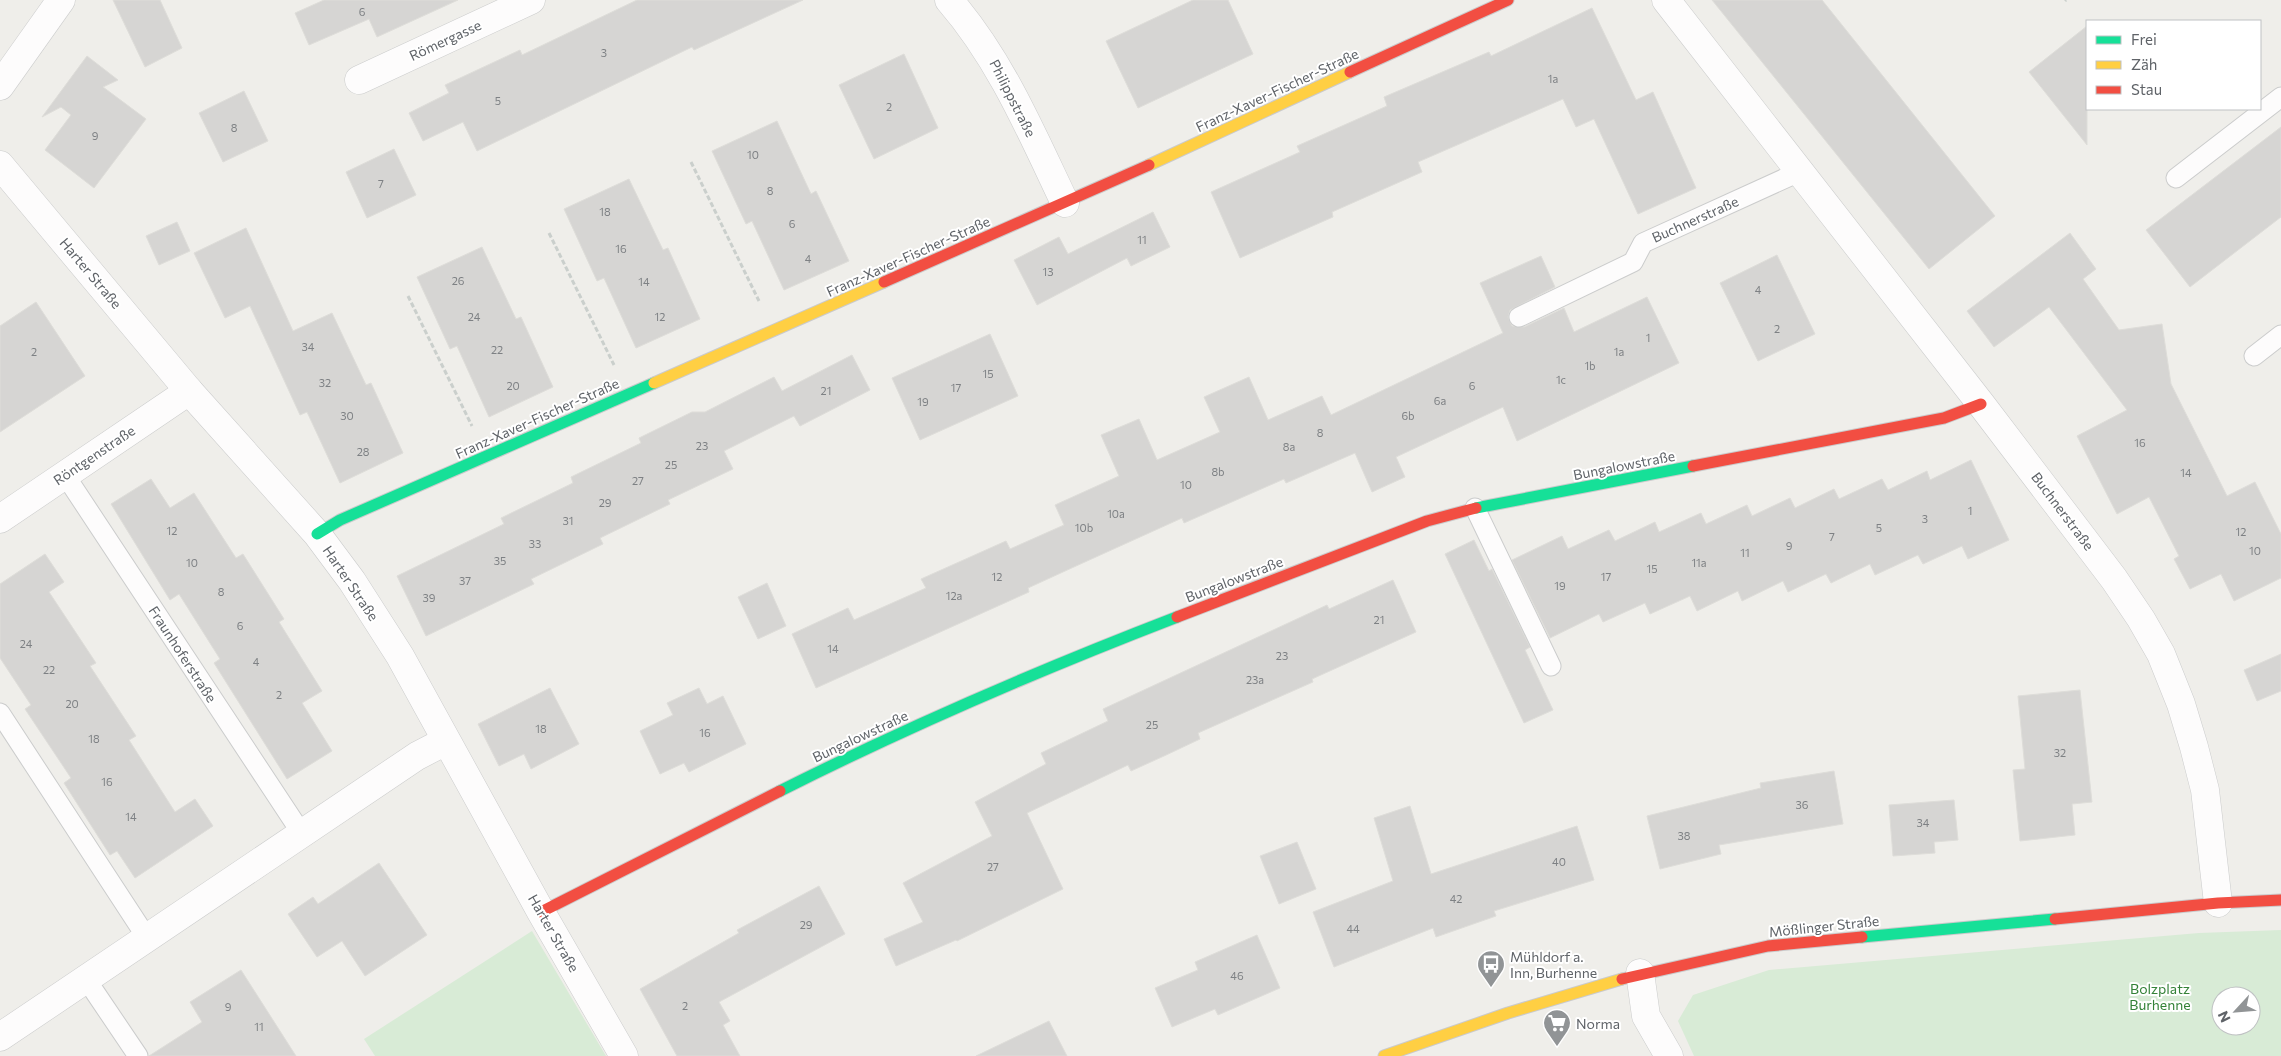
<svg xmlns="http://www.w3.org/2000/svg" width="2281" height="1056" font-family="Commissioner,sans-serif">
  <rect width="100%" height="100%" fill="#efeeea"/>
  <g fill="#d8ebd6" fill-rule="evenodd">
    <path d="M2281,930V1056H1694L1678,1021L1693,995L1769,970L2199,933ZM2221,996H2251V1026H2221Z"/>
    <path d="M532,931L606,1056H375L364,1039Z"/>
  </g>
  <g fill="#d6d5d3" stroke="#deddd9">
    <path d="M113,0H160L182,48L145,67Z"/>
    <path d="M324,0H458L377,37L369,19L309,45L295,13Z"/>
    <path d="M637,0H803L694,50L692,47L477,151L463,122L423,141L409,113L449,93L445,85L520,50L522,55Z"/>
    <path d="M1193,0H1228L1253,54L1138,108L1106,41Z"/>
    <path d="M1712,0H1822L1995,216L1929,269Z"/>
    <path d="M1592,8L1636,100L1653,92L1696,188L1638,214L1594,119L1576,127L1563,99L1418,162L1422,172L1332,212L1333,217L1240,258L1211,192L1300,152L1297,146L1387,106L1384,97L1489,52L1491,56Z"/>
    <path d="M2087,26V145L2029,72Z"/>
    <path d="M904,54L938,128L874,159L839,85Z"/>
    <path d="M87,56L118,80L103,87L146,119L94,188L45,150L71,115L61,107L42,117Z"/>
    <path d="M244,91L268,141L223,162L199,113Z"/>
    <path d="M777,121L811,194L816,191L849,261L784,290L752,221L746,224L712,151Z"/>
    <path d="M2281,127V217L2190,287L2146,230Z"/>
    <path d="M394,149L416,195L367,218L346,172Z"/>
    <path d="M629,179L663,250L668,248L700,319L636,348L604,278L597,281L564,209Z"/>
    <path d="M1153,212L1170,247L1131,266L1127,258L1037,305L1014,260L1059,237L1068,254Z"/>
    <path d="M177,222L190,251L159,265L146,236Z"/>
    <path d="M246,228L293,331L332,313L366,385L371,383L403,453L340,483L307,412L300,415L250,306L225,318L194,253Z"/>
    <path d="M2070,233L2096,269L2083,279L2119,330L2162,324L2171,384L2227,496L2255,482L2281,534V578L2234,601L2221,574L2190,589L2174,559L2179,556L2149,497L2117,514L2077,436L2127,410L2049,307L1994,347L1967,311Z"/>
    <path d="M482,247L516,319L521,317L553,387L489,417L457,346L450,349L417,277Z"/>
    <path d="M1777,255L1815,334L1758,361L1720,283Z"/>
    <path d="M1541,256L1555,287L1510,310L1508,317L1512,326L1524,327L1564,308L1574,332L1647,297L1679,363L1517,441L1503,407L1396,457L1405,477L1372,492L1355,453L1286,483L1284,479L1184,523L1182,518L1076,566L1028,588L1029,592L816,688L792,634L848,608L854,620L926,588L921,579L1006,541L1010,549L1064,525L1055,505L1119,476L1101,435L1139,419L1157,460L1220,432L1204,397L1249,377L1268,420L1322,396L1331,415L1503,333L1480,283Z"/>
    <path d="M36,302L85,376L0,432V326Z"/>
    <path d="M990,334L1018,396L920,440L892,378Z"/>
    <path d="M852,355L870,390L800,426L794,416L724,451L733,469L668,500L670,504L600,538L603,544L531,579L534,584L426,636L397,576L504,524L501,518L573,483L571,477L641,443L639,438L692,412H705L774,377L782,391Z"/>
    <path d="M1971,460L2009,540L1968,559L1962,546L1923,564L1918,555L1875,575L1870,564L1831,583L1826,574L1788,592L1783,581L1742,601L1738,591L1697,611L1690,596L1650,614L1645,603L1603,622L1599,614L1550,638L1512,560L1562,536L1568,549L1609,530L1615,541L1655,522L1659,532L1701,513L1706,524L1747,505L1752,516L1790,498L1795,508L1834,489L1839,499L1882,479L1888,490L1927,471L1930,480Z"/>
    <path d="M151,479L170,508L194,493L236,558L243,554L284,619L279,622L322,691L302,703L332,751L287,779L214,663L220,659L179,594L170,600L111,504Z"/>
    <path d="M1474,540L1489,571L1492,569L1530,647L1525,650L1553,710L1524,723L1445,554Z"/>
    <path d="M45,554L64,582L49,592L96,663L90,666L136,736L129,740L175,812L195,799L213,826L135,878L117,851L110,855L64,783L71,778L25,709L31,705L0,658V584Z"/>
    <path d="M1393,580L1416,632L1312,679L1313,682L1198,733L1200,739L1164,756L1131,771L1128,765L1027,813L1063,889L957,941L956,940L896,966L884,939L923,922L903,883L992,836L975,802L1046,764L1041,753L1108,721L1103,709L1327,605L1329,609Z"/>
    <path d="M767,583L786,626L758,639L738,597Z"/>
    <path d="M2281,654V691L2257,701L2244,670Z"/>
    <path d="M550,688L579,744L531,769L524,754L499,766L478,724Z"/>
    <path d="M699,688L707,704L723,696L746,744L689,772L684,763L660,774L640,731L673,715L667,703Z"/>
    <path d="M2080,690L2092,802L2072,804L2075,835L2020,841L2013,770L2025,769L2018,696Z"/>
    <path d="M1834,771L1843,824L1719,845L1721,854L1660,869L1647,816L1761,788L1760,783Z"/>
    <path d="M1954,800L1958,840L1934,842L1935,853L1893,856L1889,805Z"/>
    <path d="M1410,806L1431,874L1577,826L1594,880L1494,911L1496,916L1436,937L1433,928L1334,967L1313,912L1393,881L1374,818Z"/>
    <path d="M1297,842L1316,889L1279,904L1260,856Z"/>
    <path d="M379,863L427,935L365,976L342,941L317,957L288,914L313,897L318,904Z"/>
    <path d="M819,886L845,934L719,1002L730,1021L723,1025L740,1056H677L640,989L739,933L737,930Z"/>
    <path d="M1257,935L1280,988L1218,1015L1215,1009L1172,1027L1155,988L1198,970L1195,962Z"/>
    <path d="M241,970L296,1056H149L202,1022L190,1002Z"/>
    <path d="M1049,1021L1067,1056H976Z"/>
  </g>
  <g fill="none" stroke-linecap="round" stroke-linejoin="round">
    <g stroke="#cbcccc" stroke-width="21">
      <g id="lane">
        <path d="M2176,178L2281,97"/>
        <path d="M1519,317L1633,262L1643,243L1799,172"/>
        <path d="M2254,356L2281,335"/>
        <path d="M65,475L302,834"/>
        <path d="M1475,508L1551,666"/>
        <path d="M0,713L147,938"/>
        <path d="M86,979L138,1056"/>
      </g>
    </g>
    <g stroke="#cbcccc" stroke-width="29">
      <g id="street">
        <path d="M949,0C1001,60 1031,132 1065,203"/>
        <path d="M1666,0L1981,404L2114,579L2141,619L2161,654L2181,704L2194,747L2205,790L2218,903"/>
        <path d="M359,80L531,0"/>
        <path d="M0,86L61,0"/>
        <path d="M0,165L189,391L317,534L352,581L400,656L541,912L624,1056"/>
        <path d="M0,519L189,391"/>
        <path d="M1640,973L1646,1016L1669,1056"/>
        <path d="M0,1037L417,756L446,741"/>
      </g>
    </g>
    <g stroke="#cacacb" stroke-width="13">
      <g id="fast">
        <path d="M1476,508L1693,466"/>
        <path d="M317,534L340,520L654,383"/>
        <path d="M780,791C909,726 1042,669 1177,617"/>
        <path d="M1862,937L2055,919"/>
      </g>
    </g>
    <g stroke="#cacacb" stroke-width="13">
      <g id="slow">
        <path d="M1149,165L1350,72"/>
        <path d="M654,383L884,282"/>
        <path d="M1384,1056L1508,1013L1622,979"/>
      </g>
    </g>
    <g stroke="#cacacb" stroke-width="13">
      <g id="jam">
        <path d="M1350,72L1508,0"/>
        <path d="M884,282L1149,165"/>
        <path d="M1693,466L1944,418L1981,404"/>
        <path d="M1177,617L1427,521L1476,508"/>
        <path d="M541,912L780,791"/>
        <path d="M2055,919L2218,903L2281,900"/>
        <path d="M1622,979L1768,946L1862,937"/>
      </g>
    </g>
    <g stroke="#cacfcc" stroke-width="3" stroke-dasharray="5 2.5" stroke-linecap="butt">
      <path d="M2065,1L2066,0"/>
      <path d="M691,162L759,301"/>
      <path d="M549,233L614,365"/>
      <path d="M408,296L472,426"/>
    </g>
    <use href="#lane" stroke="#fdfcfc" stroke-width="19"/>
    <use href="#street" stroke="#fdfcfc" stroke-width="28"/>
    <use href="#fast" stroke="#16e098" stroke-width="11"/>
    <use href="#slow" stroke="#ffcf43" stroke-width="11"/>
    <use href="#jam" stroke="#f24e42" stroke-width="11"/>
  </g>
  <defs>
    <g id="bus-pin" transform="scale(1.4375)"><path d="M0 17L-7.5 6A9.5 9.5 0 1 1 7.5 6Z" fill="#919496" stroke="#fff"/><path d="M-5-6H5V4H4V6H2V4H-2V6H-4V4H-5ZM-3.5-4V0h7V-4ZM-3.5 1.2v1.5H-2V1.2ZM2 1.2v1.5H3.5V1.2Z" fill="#fff"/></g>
    <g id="supermarket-pin" transform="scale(1.4375)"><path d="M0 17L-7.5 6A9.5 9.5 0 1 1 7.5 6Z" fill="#919496" stroke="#fff"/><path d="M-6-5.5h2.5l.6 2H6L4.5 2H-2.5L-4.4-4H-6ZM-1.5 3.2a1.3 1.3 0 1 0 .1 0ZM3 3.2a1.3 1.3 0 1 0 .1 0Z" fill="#fff"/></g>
  </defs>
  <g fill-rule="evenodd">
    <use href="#bus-pin" x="1491" y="964"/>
    <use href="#supermarket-pin" x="1557" y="1023"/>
  </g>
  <g text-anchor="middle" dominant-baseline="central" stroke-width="4" stroke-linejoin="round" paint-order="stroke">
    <g font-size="11" fill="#7e8184">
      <text x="362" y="11">6</text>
      <text x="604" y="52">3</text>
      <text x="1553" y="78">1a</text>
      <text x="498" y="100">5</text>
      <text x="889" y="106">2</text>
      <text x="234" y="127">8</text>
      <text x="95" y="135">9</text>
      <text x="753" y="154">10</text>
      <text x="381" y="183">7</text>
      <text x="770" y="190">8</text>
      <text x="605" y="211">18</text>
      <text x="792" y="223">6</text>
      <text x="1142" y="239">11</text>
      <text x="621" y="248">16</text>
      <text x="808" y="258">4</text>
      <text x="1048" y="271">13</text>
      <text x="458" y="280">26</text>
      <text x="644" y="281">14</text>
      <text x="1758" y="289">4</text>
      <text x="474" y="316">24</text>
      <text x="660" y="316">12</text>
      <text x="1777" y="328">2</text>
      <text x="1648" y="337">1</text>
      <text x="308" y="346">34</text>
      <text x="497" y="349">22</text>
      <text x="34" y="351">2</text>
      <text x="1619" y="351">1a</text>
      <text x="1590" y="365">1b</text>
      <text x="988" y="373">15</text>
      <text x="1561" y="379">1c</text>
      <text x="325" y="382">32</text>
      <text x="513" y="385">20</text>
      <text x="1472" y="385">6</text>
      <text x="956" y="387">17</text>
      <text x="826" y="390">21</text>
      <text x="1440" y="400">6a</text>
      <text x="923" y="401">19</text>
      <text x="347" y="415">30</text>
      <text x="1408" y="415">6b</text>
      <text x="1320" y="432">8</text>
      <text x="2140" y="442">16</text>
      <text x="702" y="445">23</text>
      <text x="1289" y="446">8a</text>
      <text x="363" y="451">28</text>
      <text x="671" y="464">25</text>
      <text x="1218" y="471">8b</text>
      <text x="2186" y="472">14</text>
      <text x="638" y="480">27</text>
      <text x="1186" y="484">10</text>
      <text x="605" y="502">29</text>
      <text x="1970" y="510">1</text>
      <text x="1116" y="513">10a</text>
      <text x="1925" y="518">3</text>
      <text x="568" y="520">31</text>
      <text x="1084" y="527">10b</text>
      <text x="1879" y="527">5</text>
      <text x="172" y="530">12</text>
      <text x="2241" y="531">12</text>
      <text x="1832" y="536">7</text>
      <text x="535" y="543">33</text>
      <text x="1789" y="545">9</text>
      <text x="2255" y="550">10</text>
      <text x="1745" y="552">11</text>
      <text x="500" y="560">35</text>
      <text x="192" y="562">10</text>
      <text x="1699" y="562">11a</text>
      <text x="1652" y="568">15</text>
      <text x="997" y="576">12</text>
      <text x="1606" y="576">17</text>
      <text x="465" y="580">37</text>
      <text x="1560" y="585">19</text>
      <text x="221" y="591">8</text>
      <text x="954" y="595">12a</text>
      <text x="429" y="597">39</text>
      <text x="1379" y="619">21</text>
      <text x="240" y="625">6</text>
      <text x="26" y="643">24</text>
      <text x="833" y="648">14</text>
      <text x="1282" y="655">23</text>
      <text x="256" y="661">4</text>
      <text x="49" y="669">22</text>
      <text x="1255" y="679">23a</text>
      <text x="279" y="694">2</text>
      <text x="72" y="703">20</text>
      <text x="1152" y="724">25</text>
      <text x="541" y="728">18</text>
      <text x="705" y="732">16</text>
      <text x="94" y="738">18</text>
      <text x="2060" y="752">32</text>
      <text x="107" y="781">16</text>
      <text x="1802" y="804">36</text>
      <text x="131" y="816">14</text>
      <text x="1923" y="822">34</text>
      <text x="1684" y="835">38</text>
      <text x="1559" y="861">40</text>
      <text x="993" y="866">27</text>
      <text x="1456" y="898">42</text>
      <text x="806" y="924">29</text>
      <text x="1353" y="928">44</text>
      <text x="1237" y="975">46</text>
      <text x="685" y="1005">2</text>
      <text x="228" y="1006">9</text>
      <text x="259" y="1026">11</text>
    </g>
    <g font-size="14" fill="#5f6368" stroke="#fff">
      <text transform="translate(445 40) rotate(-25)">Römergasse</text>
      <text transform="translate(1277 90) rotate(-25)">Franz-Xaver-Fischer-Straße</text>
      <text transform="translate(1013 98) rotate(63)">Philippstraße</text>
      <text transform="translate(1695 219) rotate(-24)">Buchnerstraße</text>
      <text transform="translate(908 256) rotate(-24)">Franz-Xaver-Fischer-Straße</text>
      <text transform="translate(91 273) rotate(50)">Harter Straße</text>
      <text transform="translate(537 418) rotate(-24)">Franz-Xaver-Fischer-Straße</text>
      <text transform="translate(94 455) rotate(-34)">Röntgenstraße</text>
      <text transform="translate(1624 465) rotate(-11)">Bungalowstraße</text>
      <text transform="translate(2063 511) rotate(53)">Buchnerstraße</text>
      <text transform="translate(1234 579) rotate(-21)">Bungalowstraße</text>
      <text transform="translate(351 583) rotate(56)">Harter Straße</text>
      <text transform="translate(183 654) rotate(57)">Fraunhoferstraße</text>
      <text transform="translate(860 736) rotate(-25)">Bungalowstraße</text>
      <text transform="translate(1824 926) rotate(-6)">Mößlinger Straße</text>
      <text transform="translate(554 933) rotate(60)">Harter Straße</text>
    </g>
    <g font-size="14" fill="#5f6368" stroke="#fff" text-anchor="start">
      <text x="1510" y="956">Mühldorf a.<tspan x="1510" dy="16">Inn, Burhenne</tspan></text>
      <text x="1576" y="1023">Norma</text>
    </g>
    <g font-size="14" fill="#348238" stroke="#fff">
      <text x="2160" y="988">Bolzplatz<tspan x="2160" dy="16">Burhenne</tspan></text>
    </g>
  </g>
  <rect x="2086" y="20" width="175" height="90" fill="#ffffff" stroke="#bfc1c3"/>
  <rect x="2096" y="36" width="25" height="8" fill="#16e098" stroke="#bfc1c3"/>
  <text x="2131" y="45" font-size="15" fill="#5f6368">Frei</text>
  <rect x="2096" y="61" width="25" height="8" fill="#ffcf43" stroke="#bfc1c3"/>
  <text x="2131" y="70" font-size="15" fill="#5f6368">Zäh</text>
  <rect x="2096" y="86" width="25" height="8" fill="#f24e42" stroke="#bfc1c3"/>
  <text x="2131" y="95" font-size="15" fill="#5f6368">Stau</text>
  <g transform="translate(2236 1011) rotate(244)"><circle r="24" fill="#ffffff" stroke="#bfc1c3"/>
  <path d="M0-4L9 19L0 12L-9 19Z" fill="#919496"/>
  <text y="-8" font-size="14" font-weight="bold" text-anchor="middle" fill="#5f6368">N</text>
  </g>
</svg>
